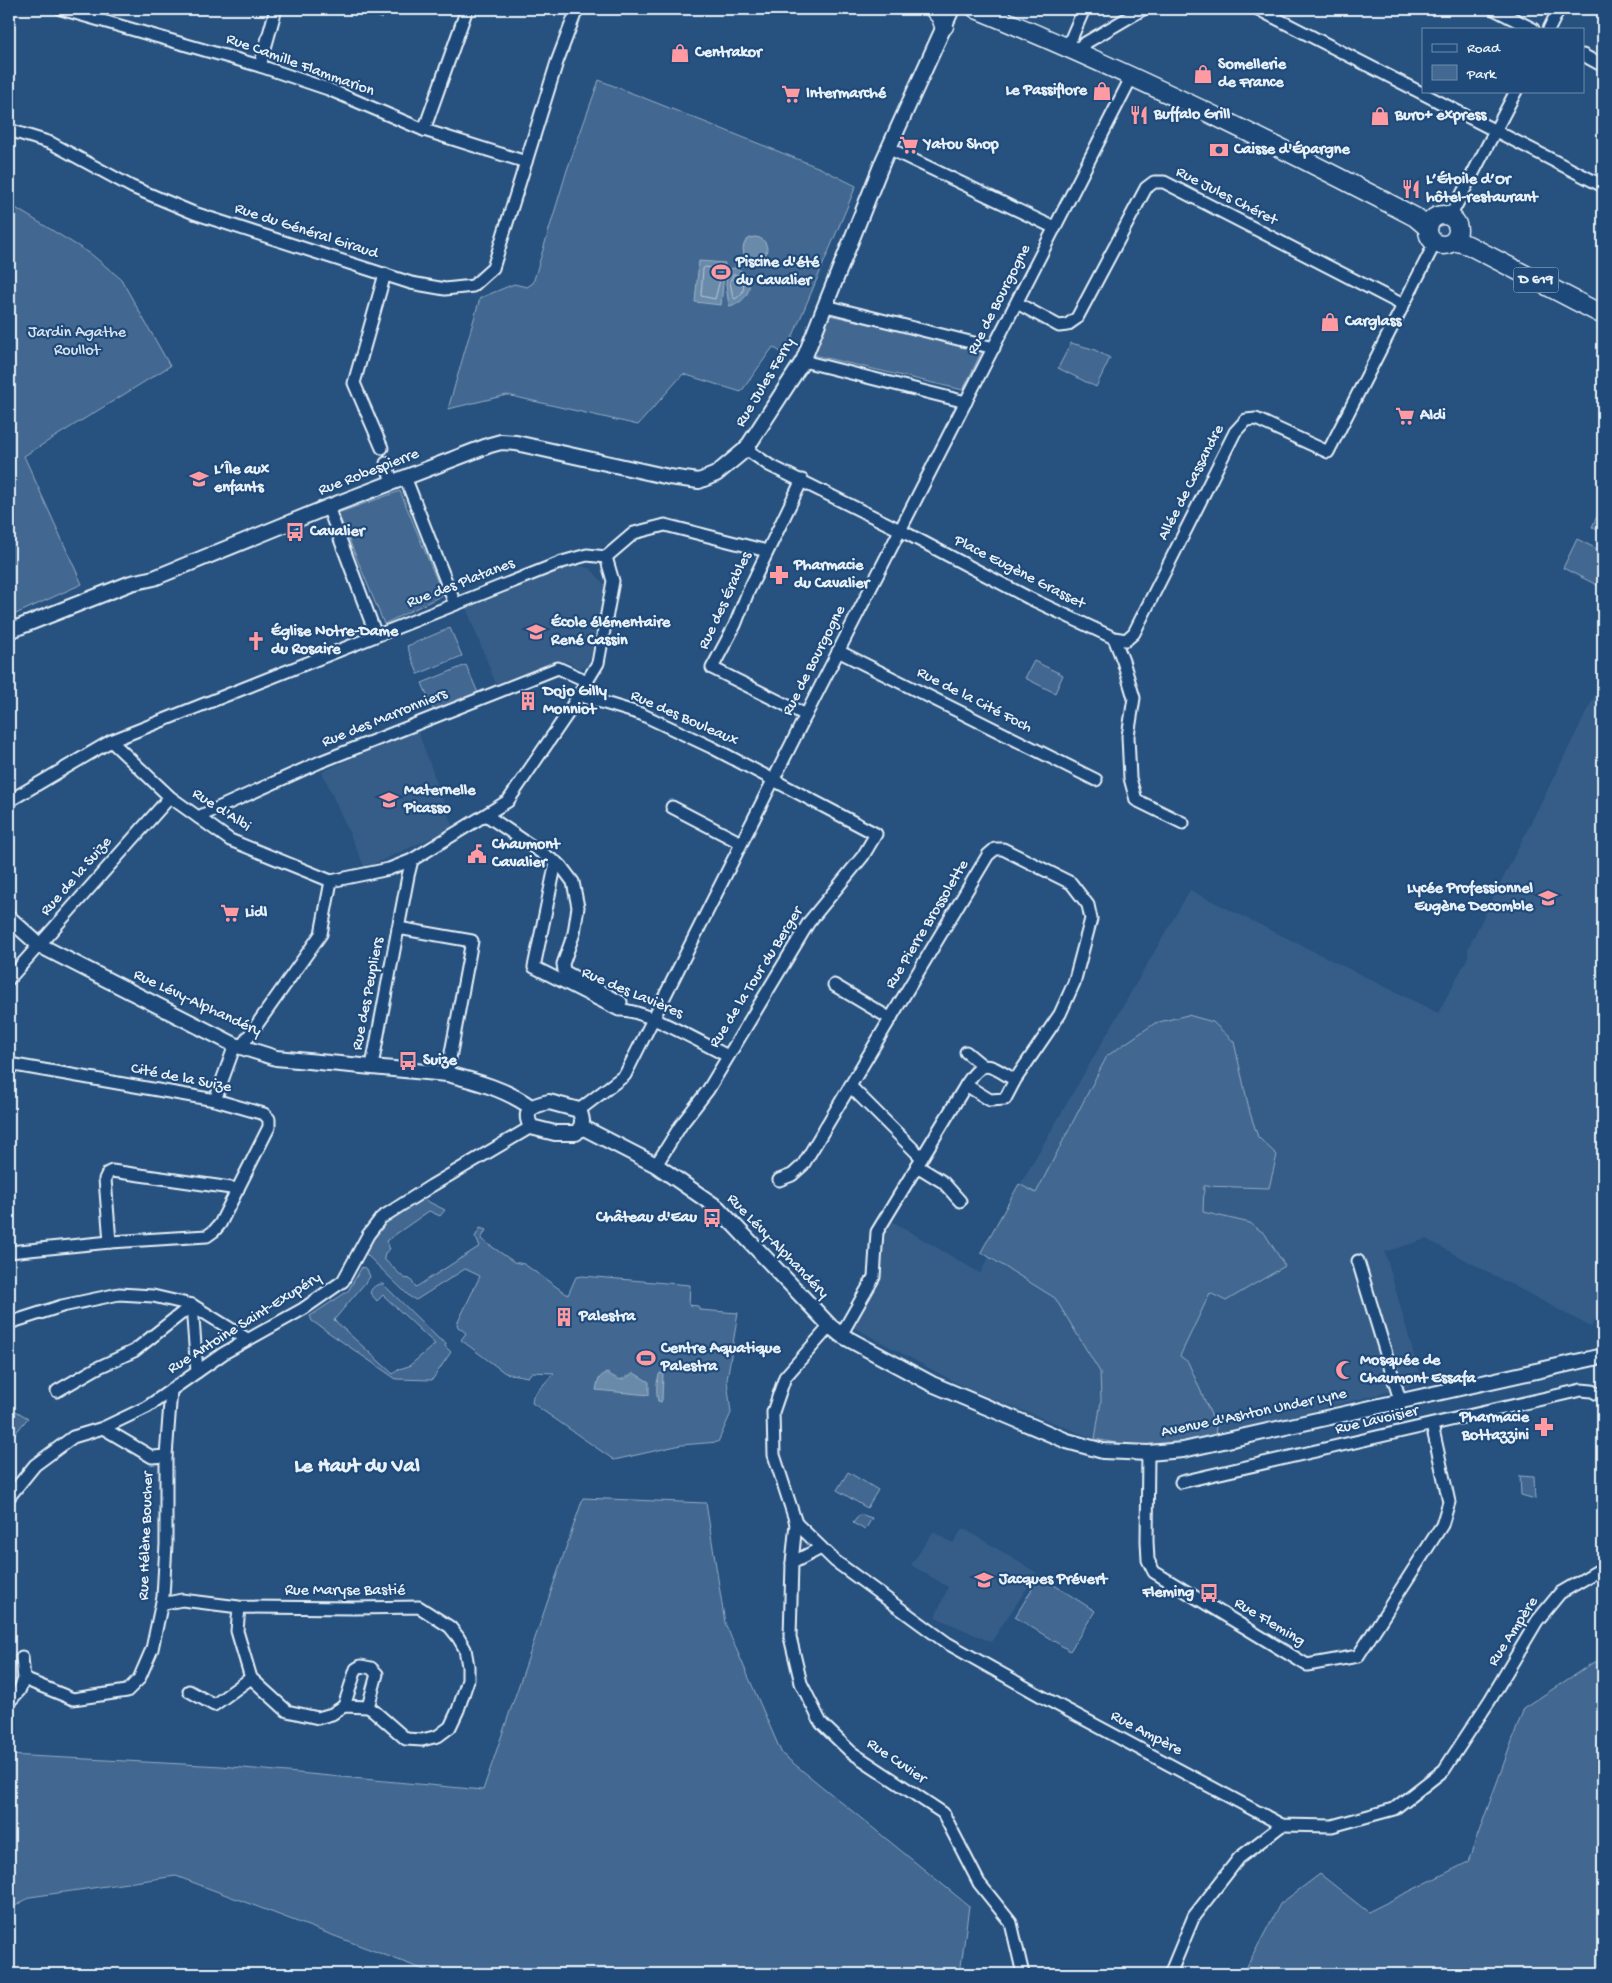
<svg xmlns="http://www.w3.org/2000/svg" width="1612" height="1983" font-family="'Gochi Hand',sans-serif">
  <rect width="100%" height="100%" fill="#27517f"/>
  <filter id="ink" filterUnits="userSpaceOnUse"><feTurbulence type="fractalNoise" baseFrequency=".02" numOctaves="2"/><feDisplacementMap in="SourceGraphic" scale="10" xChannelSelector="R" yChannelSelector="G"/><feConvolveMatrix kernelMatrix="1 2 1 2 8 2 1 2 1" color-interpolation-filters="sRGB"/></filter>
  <g filter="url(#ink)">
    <g fill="#355d88">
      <path d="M578,565L591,569L603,583L605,592L591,657L587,666L580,669L568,662H556L496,684L466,608L568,566Z"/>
      <path d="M1603,679V1304L1591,1327L1426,1239L1385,1252L1422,1383L1215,1436L1157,1447L1127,1445L1095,1439L966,1388L853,1327L882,1273L880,1239L890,1220L980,1273L989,1257L981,1252L1190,890L1438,1013L1468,957V948Z"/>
      <path d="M417,728L453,828L365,868L322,772Z"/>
      <path d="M963,1528L1037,1573L991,1642L935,1617L948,1587L911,1565L933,1532L953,1543Z"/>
    </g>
    <g fill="#436891" stroke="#96acc4">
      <path d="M599,80L820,168L856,186L785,355L773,347L741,392L683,374L638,425L507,395L448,409L480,298L514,284L527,287L533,283L567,170Z"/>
      <path d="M9,204L91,254L121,279L170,366L24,456L82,584L9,617Z"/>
      <path d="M829,315L983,349L963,390L813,355Z"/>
      <path d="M1071,343L1093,349L1110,358L1096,387L1058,368Z"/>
      <path d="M400,491L443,595L384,624L338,513Z"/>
      <path d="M1603,504V533L1592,527Z"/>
      <path d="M1577,539L1603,552V588L1563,568Z"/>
      <path d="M450,628L462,656L418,674L407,646Z"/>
      <path d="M1034,661L1063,675L1055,693L1025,678Z"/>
      <path d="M466,665L478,693L434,711L422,683Z"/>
      <path d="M1188,1015L1213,1022L1234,1042L1250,1113L1258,1137L1277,1155L1269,1188L1204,1186L1203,1212L1250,1223L1265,1234L1285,1266L1226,1301L1210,1293L1180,1356L1188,1362L1216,1426L1215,1436L1157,1447L1127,1445L1095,1439L1101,1401L1100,1372L1055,1298L981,1252L1019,1184L1036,1193L1107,1056L1155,1023Z"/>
      <path d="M421,1198L445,1210L440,1216L429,1211L386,1241L390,1249L385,1253L384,1259L404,1278L410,1279L416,1287L480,1246L475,1237L480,1228L486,1230L481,1239L514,1262L524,1264L568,1295L576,1277L583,1276L690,1285L689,1305L698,1306L700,1310L738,1313L727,1380L731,1413L718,1442L681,1445L614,1460L532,1403L533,1396L554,1373L532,1372L528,1377L505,1373L461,1340L466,1333L458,1327L457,1324L480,1276L465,1269L416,1300L410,1297L365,1253C381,1222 392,1215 421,1198Z"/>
      <path d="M362,1267L367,1269L370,1277L334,1320L393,1374L399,1369L409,1366L435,1344L383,1295L377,1301L370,1293C372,1287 376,1284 383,1284L439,1339L446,1343L445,1346L451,1352L432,1380L396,1379L312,1321L310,1316L348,1291Z"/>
      <path d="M9,1407L28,1418L9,1441Z"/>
      <path d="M848,1472L878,1490L867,1508L837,1490Z"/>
      <path d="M1520,1476L1534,1477L1535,1499L1521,1495Z"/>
      <path d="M583,1498L706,1503L725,1623L782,1754L969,1906L960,1974H435L176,1876L30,1897L9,1910V1755L222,1766L483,1790Z"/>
      <path d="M860,1514L872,1518L865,1530L853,1523Z"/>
      <path d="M1040,1576L1095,1611L1070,1651L1015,1617Z"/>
      <path d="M1594,1662H1603V1974H1243L1280,1904L1320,1874L1368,1912L1468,1862L1524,1708Z"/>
    </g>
    <g fill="#6b8aaa" stroke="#9db3c9">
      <path d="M369,9H377L385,12L382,19L367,12Z"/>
      <circle cx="755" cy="249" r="12"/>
      <path d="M699,261L725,263L721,305L695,302Z"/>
      <path d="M735,268C758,275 751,303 729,306L726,285L727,269Z"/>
      <path d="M607,1373C623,1382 619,1381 634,1373L649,1382V1395L596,1390C598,1381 598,1376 607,1373Z"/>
      <path d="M660,1373L663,1374L662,1400L661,1402L658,1401C656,1393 656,1380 660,1373Z"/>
    </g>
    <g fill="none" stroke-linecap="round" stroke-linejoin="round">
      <g stroke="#b6c8d9" stroke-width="1">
        <path d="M706,267L720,270V280L715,299L701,296L703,269Z"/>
        <path d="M734,274L741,277C746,286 744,294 735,299L733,297L730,282Z"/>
      </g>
      <g stroke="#e8f1f8" stroke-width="15">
        <g id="minor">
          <path d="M61,9L260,66L328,89L424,130L526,162"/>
          <path d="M1258,9L1603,186"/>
          <path d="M1494,9L1533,29"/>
          <path d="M1549,29L1559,9"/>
          <path d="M1067,48L1084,9"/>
          <path d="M1078,53L1082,45L1143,9"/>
          <path d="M1583,55L1603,66"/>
          <path d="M260,66L276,9"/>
          <path d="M9,130L51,143L132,187L194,213L411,283L445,289L473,286L493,268L557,62L577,9"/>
          <path d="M424,130L467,9"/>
          <path d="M888,148L1055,228"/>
          <path d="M1450,217L1516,91"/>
          <path d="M1017,303L1059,326L1067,325L1077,318L1146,188L1154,182H1164L1403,305"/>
          <path d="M826,306L994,348"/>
          <path d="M803,361L966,402"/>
          <path d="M382,448L354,383L385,274"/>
          <path d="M746,449L769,465L900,530L1029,598L1114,638L1126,640L1134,633L1235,432L1246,420L1256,419L1328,452L1435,243"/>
          <path d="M386,463L392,482"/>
          <path d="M405,477L455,604"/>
          <path d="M802,480L748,592L735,625L712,668L806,715"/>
          <path d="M328,507L376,635"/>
          <path d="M1114,638L1123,661L1134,698L1128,736L1130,778L1136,800L1183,823"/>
          <path d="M838,651L1096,780"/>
          <path d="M578,695L641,714L711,747L876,834L863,856L809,922L708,1090L681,1125L656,1165"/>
          <path d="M111,741L170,797L230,840L331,881"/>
          <path d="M9,801L111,741L562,562L587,555L606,557L634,533L665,525L767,551"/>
          <path d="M672,807L741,843"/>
          <path d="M486,815L561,866L573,882L578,907L574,933L563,964L564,971L621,1002"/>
          <path d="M198,817L320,762L558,668L587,681"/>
          <path d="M556,862L534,967L619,1010C642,1008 705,1045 728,1056"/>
          <path d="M331,881L389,869L412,860L508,801L566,716L598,663L613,581L606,557"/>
          <path d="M398,928L472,941L447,1074"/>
          <path d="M9,979L170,797"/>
          <path d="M834,985L891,1019"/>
          <path d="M241,1047L321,934L331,881"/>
          <path d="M966,1052L983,1066"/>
          <path d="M9,1064L215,1100L264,1114L269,1119V1127L220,1224L214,1231L207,1236L110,1242L9,1252"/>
          <path d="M372,1066L408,876L412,860"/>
          <path d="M850,1086L922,1158"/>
          <path d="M215,1100L235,1045"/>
          <path d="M579,1110L625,1075L814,699L1131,78"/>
          <path d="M917,1166L943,1182L960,1201"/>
          <path d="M779,1180L792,1175L803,1165L988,855L995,849H1003L1071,883L1088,905L1091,919L1074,983L1060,1014L1015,1080L1005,1099L990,1100L966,1085C984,1056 990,1066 1015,1080"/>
          <path d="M110,1242L105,1179L108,1173L112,1171L238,1189"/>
          <path d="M1358,1261L1400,1400"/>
          <path d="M192,1305L197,1372"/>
          <path d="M9,1323L62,1306L119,1294L153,1296L192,1305L247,1339"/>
          <path d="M830,1326L785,1377L773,1412L774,1455L796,1523L835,1561L947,1643L1041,1696L1282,1825L1332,1826L1394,1809L1444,1770L1490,1700L1537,1621L1560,1593L1603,1568"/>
          <path d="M841,1335L874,1277L877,1232L966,1085"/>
          <path d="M57,1391L97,1368L134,1351L192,1305"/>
          <path d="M103,1428L147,1407L224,1353L303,1309L343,1281L368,1235L381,1218L431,1186L531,1127"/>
          <path d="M1148,1453L1147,1541L1148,1560L1154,1572L1307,1665L1358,1656L1442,1525L1449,1502L1432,1425"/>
          <path d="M166,1456L171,1390"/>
          <path d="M1181,1482L1581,1390L1592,1391L1603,1397"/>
          <path d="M9,1497L35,1465L73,1437L103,1428L152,1457L166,1456V1544L163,1597L152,1649L139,1679L127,1691L73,1699L24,1679L19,1691L9,1702"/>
          <path d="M821,1548L792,1563L790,1637L801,1683L821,1723L851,1752L943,1813L979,1883L1011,1923L1023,1974"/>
          <path d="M792,1563L796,1523"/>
          <path d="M162,1604L182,1600L239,1607L354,1608L419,1607L450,1627L458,1637L465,1649L468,1666V1680L458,1710L450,1727L438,1736L422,1740L406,1739L374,1711L368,1707L344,1706L332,1714L318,1718L287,1711L251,1678L237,1631L239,1607"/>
          <path d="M22,1657L24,1679"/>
          <path d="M189,1691L214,1705L251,1678"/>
          <path d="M344,1706L356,1669L361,1666L371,1668L377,1674L368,1707"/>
          <path d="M1170,1974L1194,1916L1239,1858L1282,1825"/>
        </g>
      </g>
      <g stroke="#e8f1f8" stroke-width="18">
        <g id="tertiary">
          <path d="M9,631L131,583L154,578L328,507L490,445L501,442L516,443L669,477L699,481L716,474L746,449L803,361L883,161L952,9"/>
          <path d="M9,918L39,945L235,1045L276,1058L447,1074C476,1081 508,1090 532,1108"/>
          <path d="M549,1102L579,1110C583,1120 584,1125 576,1133H555L531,1127C522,1109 533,1105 549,1102Z"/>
          <path d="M582,1127L656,1165L718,1208L830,1326L841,1335L932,1384L1067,1441L1103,1451L1148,1453L1183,1450L1603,1356"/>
        </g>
      </g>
      <g stroke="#e8f1f8" stroke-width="21">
        <g id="primary">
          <path d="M934,9L941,17L944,26"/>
          <path d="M976,9C1126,70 1272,142 1415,217L1428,228"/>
          <circle cx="1443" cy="230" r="15"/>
          <path d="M1454,241L1468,245L1603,315"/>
        </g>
      </g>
      <use href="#minor" stroke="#1f4a7a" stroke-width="11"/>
      <use href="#tertiary" stroke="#1f4a7a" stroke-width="14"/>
      <use href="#primary" stroke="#1f4a7a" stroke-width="18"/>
    </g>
  </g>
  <defs>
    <g id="shop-bare" transform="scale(1.5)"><path d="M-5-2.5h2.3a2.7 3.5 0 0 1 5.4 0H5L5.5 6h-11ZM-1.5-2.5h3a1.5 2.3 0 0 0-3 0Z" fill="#ff9aa2" stroke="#1f4a7a" stroke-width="2.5" paint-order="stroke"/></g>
    <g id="supermarket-bare" transform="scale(1.5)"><path d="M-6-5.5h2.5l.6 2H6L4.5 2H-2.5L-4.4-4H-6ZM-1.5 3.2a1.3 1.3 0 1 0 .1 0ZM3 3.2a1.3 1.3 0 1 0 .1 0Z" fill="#ff9aa2" stroke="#1f4a7a" stroke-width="2.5" paint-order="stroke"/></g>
    <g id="restaurant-bare" transform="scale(1.5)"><path d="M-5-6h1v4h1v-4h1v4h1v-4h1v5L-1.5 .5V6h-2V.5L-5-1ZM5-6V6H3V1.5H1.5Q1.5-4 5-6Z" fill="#ff9aa2" stroke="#1f4a7a" stroke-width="2.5" paint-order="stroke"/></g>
    <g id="bank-bare" transform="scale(1.5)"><path d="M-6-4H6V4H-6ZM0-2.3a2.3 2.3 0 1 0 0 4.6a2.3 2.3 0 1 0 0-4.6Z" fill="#ff9aa2" stroke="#1f4a7a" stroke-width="2.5" paint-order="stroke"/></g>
    <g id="stadium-bare" transform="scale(1.5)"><path d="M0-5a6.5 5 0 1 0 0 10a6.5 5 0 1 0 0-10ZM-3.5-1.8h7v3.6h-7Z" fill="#ff9aa2" stroke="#1f4a7a" stroke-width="2.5" paint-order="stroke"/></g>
    <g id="school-bare" transform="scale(1.5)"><path d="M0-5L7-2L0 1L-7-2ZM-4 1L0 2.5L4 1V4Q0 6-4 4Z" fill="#ff9aa2" stroke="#1f4a7a" stroke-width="2.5" paint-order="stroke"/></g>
    <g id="bus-bare" transform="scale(1.5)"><path d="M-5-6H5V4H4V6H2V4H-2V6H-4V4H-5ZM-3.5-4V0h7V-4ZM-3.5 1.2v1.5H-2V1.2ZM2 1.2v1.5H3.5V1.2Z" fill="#ff9aa2" stroke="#1f4a7a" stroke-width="2.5" paint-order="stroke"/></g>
    <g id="pharmacy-bare" transform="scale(1.5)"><path d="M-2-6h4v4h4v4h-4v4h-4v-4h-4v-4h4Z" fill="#ff9aa2" stroke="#1f4a7a" stroke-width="2.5" paint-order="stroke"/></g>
    <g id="church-bare" transform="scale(1.5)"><path d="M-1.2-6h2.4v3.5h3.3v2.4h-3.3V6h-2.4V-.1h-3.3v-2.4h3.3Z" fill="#ff9aa2" stroke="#1f4a7a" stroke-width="2.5" paint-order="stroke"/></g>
    <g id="building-bare" transform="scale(1.5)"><path d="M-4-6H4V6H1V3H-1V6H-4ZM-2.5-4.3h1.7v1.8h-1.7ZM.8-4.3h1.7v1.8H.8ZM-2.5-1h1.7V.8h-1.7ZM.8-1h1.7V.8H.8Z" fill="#ff9aa2" stroke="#1f4a7a" stroke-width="2.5" paint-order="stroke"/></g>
    <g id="civic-bare" transform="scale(1.5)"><path d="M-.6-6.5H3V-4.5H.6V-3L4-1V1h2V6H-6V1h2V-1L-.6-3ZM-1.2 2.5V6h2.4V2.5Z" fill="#ff9aa2" stroke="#1f4a7a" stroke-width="2.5" paint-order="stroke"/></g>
    <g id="mosque-bare" transform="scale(1.5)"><path d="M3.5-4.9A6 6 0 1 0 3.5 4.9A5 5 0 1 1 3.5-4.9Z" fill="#ff9aa2" stroke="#1f4a7a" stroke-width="2.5" paint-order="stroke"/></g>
  </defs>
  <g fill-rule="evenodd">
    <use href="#shop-bare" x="680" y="53"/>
    <use href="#shop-bare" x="1203" y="74"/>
    <use href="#shop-bare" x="1102" y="91"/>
    <use href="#supermarket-bare" x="791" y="94"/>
    <use href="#restaurant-bare" x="1139" y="115"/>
    <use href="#shop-bare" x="1380" y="116"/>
    <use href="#supermarket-bare" x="909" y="145"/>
    <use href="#bank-bare" x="1219" y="150"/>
    <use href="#restaurant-bare" x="1411" y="189"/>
    <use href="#stadium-bare" x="721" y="272"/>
    <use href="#shop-bare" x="1330" y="322"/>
    <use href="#supermarket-bare" x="1405" y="416"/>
    <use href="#school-bare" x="199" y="479"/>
    <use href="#bus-bare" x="295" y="532"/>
    <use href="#pharmacy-bare" x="779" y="575"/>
    <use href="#school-bare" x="536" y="632"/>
    <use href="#church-bare" x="256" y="641"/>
    <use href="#building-bare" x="528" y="701"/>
    <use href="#school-bare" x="389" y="800"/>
    <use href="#civic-bare" x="477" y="854"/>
    <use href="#school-bare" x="1548" y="898"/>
    <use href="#supermarket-bare" x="230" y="913"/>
    <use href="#bus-bare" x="408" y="1061"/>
    <use href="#bus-bare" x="712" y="1218"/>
    <use href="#building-bare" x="564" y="1317"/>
    <use href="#stadium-bare" x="646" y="1358"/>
    <use href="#mosque-bare" x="1345" y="1370"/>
    <use href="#pharmacy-bare" x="1544" y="1427"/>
    <use href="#school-bare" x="984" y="1580"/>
    <use href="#bus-bare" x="1209" y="1593"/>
  </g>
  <g text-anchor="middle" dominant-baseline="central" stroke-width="4.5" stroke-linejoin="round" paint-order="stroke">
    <rect fill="#1f4a7a" stroke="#acbfd2" stroke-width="1" x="1513.5" y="267.5" width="45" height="25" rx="4"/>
    <g font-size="15" font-weight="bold" fill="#e8f1f8">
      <text x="1536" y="280">D 619</text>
    </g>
    <g font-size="16" font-weight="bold" fill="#e8f1f8" stroke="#1f4a7a" text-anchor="start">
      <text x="695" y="53">Centrakor</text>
      <text x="1218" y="65">Somellerie<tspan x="1218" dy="18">de France</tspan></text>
      <text x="1087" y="91" text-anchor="end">Le Passiflore</text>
      <text x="806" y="94">Intermarché</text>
      <text x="1154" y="115">Buffalo Grill</text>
      <text x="1395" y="116">Buro+ express</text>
      <text x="924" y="145">Yatou Shop</text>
      <text x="1234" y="150">Caisse d'Épargne</text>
      <text x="1426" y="180">L’Étoile d’Or<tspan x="1426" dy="18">hôtel-restaurant</tspan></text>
      <text x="736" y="263">Piscine d'été<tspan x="736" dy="18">du Cavalier</tspan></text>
      <text x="1345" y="322">Carglass</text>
      <text x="1420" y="416">Aldi</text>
      <text x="214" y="470">L’Île aux<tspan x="214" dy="18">enfants</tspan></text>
      <text x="310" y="532">Cavalier</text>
      <text x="794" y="566">Pharmacie<tspan x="794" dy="18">du Cavalier</tspan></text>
      <text x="551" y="623">École élémentaire<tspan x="551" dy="18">René Cassin</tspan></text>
      <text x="271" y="632">Église Notre-Dame<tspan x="271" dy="18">du Rosaire</tspan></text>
      <text x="543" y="692">Dojo Gilly<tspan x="543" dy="18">Monniot</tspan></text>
      <text x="404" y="791">Maternelle<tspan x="404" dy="18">Picasso</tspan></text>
      <text x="492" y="845">Chaumont<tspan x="492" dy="18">Cavalier</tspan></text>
      <text x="1533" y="889" text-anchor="end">Lycée Professionnel<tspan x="1533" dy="18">Eugène Decomble</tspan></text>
      <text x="245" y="913">Lidl</text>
      <text x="423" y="1061">Suize</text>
      <text x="697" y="1218" text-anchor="end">Château d'Eau</text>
      <text x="579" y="1317">Palestra</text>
      <text x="661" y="1349">Centre Aquatique<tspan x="661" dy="18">Palestra</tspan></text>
      <text x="1360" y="1361">Mosquée de<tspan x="1360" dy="18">Chaumont Essafa</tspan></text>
      <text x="1529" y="1418" text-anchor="end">Pharmacie<tspan x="1529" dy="18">Bottazzini</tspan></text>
      <text x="999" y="1580">Jacques Prévert</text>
      <text x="1194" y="1593" text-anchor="end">Fleming</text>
    </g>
    <g font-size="16" fill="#e8f1f8" stroke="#1f4a7a">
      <text transform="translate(300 66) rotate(20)">Rue Camille Flammarion</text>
      <text transform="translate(1226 197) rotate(27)">Rue Jules Chéret</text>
      <text transform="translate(306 232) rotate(18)">Rue du Général Giraud</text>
      <text transform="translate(1000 300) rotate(-63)">Rue de Bourgogne</text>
      <text transform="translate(766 383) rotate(-59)">Rue Jules Ferry</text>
      <text transform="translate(369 473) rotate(-21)">Rue Robespierre</text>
      <text transform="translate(1192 483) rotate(-63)">Allée de Cassandre</text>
      <text transform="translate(1019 573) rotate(27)">Place Eugène Grasset</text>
      <text transform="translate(461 584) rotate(-21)">Rue des Platanes</text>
      <text transform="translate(726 601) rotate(-65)">Rue des Érables</text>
      <text transform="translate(815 661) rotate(-63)">Rue de Bourgogne</text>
      <text transform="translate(974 701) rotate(27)">Rue de la Cité Foch</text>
      <text transform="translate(385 719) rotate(-22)">Rue des Marronniers</text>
      <text transform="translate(684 719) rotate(24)">Rue des Bouleaux</text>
      <text transform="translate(221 811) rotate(33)">Rue d'Albi</text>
      <text transform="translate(77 877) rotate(-49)">Rue de la Suize</text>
      <text transform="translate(928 925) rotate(-59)">Rue Pierre Brossolette</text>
      <text transform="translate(757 978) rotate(-58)">Rue de la Tour du Berger</text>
      <text transform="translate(369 994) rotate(-79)">Rue des Peupliers</text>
      <text transform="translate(632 994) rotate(23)">Rue des Lavières</text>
      <text transform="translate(197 1004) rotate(25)">Rue Lévy-Alphandéry</text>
      <text transform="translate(181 1079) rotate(11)">Cité de la Suize</text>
      <text transform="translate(777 1247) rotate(46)">Rue Lévy-Alphandéry</text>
      <text transform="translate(245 1324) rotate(-32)">Rue Antoine Saint-Exupéry</text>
      <text transform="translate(1254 1414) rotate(-12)">Avenue d'Ashton Under Lyne</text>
      <text transform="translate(1377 1421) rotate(-13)">Rue Lavoisier</text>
      <text transform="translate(147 1536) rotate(-88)">Rue Hélène Boucher</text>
      <text x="345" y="1591">Rue Maryse Bastié</text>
      <text transform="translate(1269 1623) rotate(31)">Rue Fleming</text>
      <text transform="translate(1514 1632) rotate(-57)">Rue Ampère</text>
      <text transform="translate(1146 1734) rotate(28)">Rue Ampère</text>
      <text transform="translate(896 1762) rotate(34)">Rue Cuvier</text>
    </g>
    <g font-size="16" fill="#d8e3ee" stroke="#1f4a7a">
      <text x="77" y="333">Jardin Agathe<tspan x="77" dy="18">Roullot</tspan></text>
    </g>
    <g font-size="21" font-weight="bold" fill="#e8f1f8" stroke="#1f4a7a">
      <text x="357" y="1467">Le Haut du Val</text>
    </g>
  </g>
  <rect width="1612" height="1983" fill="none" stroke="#1f4a7a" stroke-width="30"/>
  <rect x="15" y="15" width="1582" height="1953" fill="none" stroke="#e8f1f8" stroke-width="2" filter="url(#ink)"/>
  <rect x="1422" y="28" width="162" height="65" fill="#1f4a7a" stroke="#6f8dac"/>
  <rect x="1432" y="44" width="25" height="8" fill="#1f4a7a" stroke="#6f8dac"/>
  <text x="1467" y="52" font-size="15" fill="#e8f1f8">Road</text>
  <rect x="1432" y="65" width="25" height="15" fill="#436891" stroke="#6f8dac"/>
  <text x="1467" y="78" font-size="15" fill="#e8f1f8">Park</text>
</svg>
